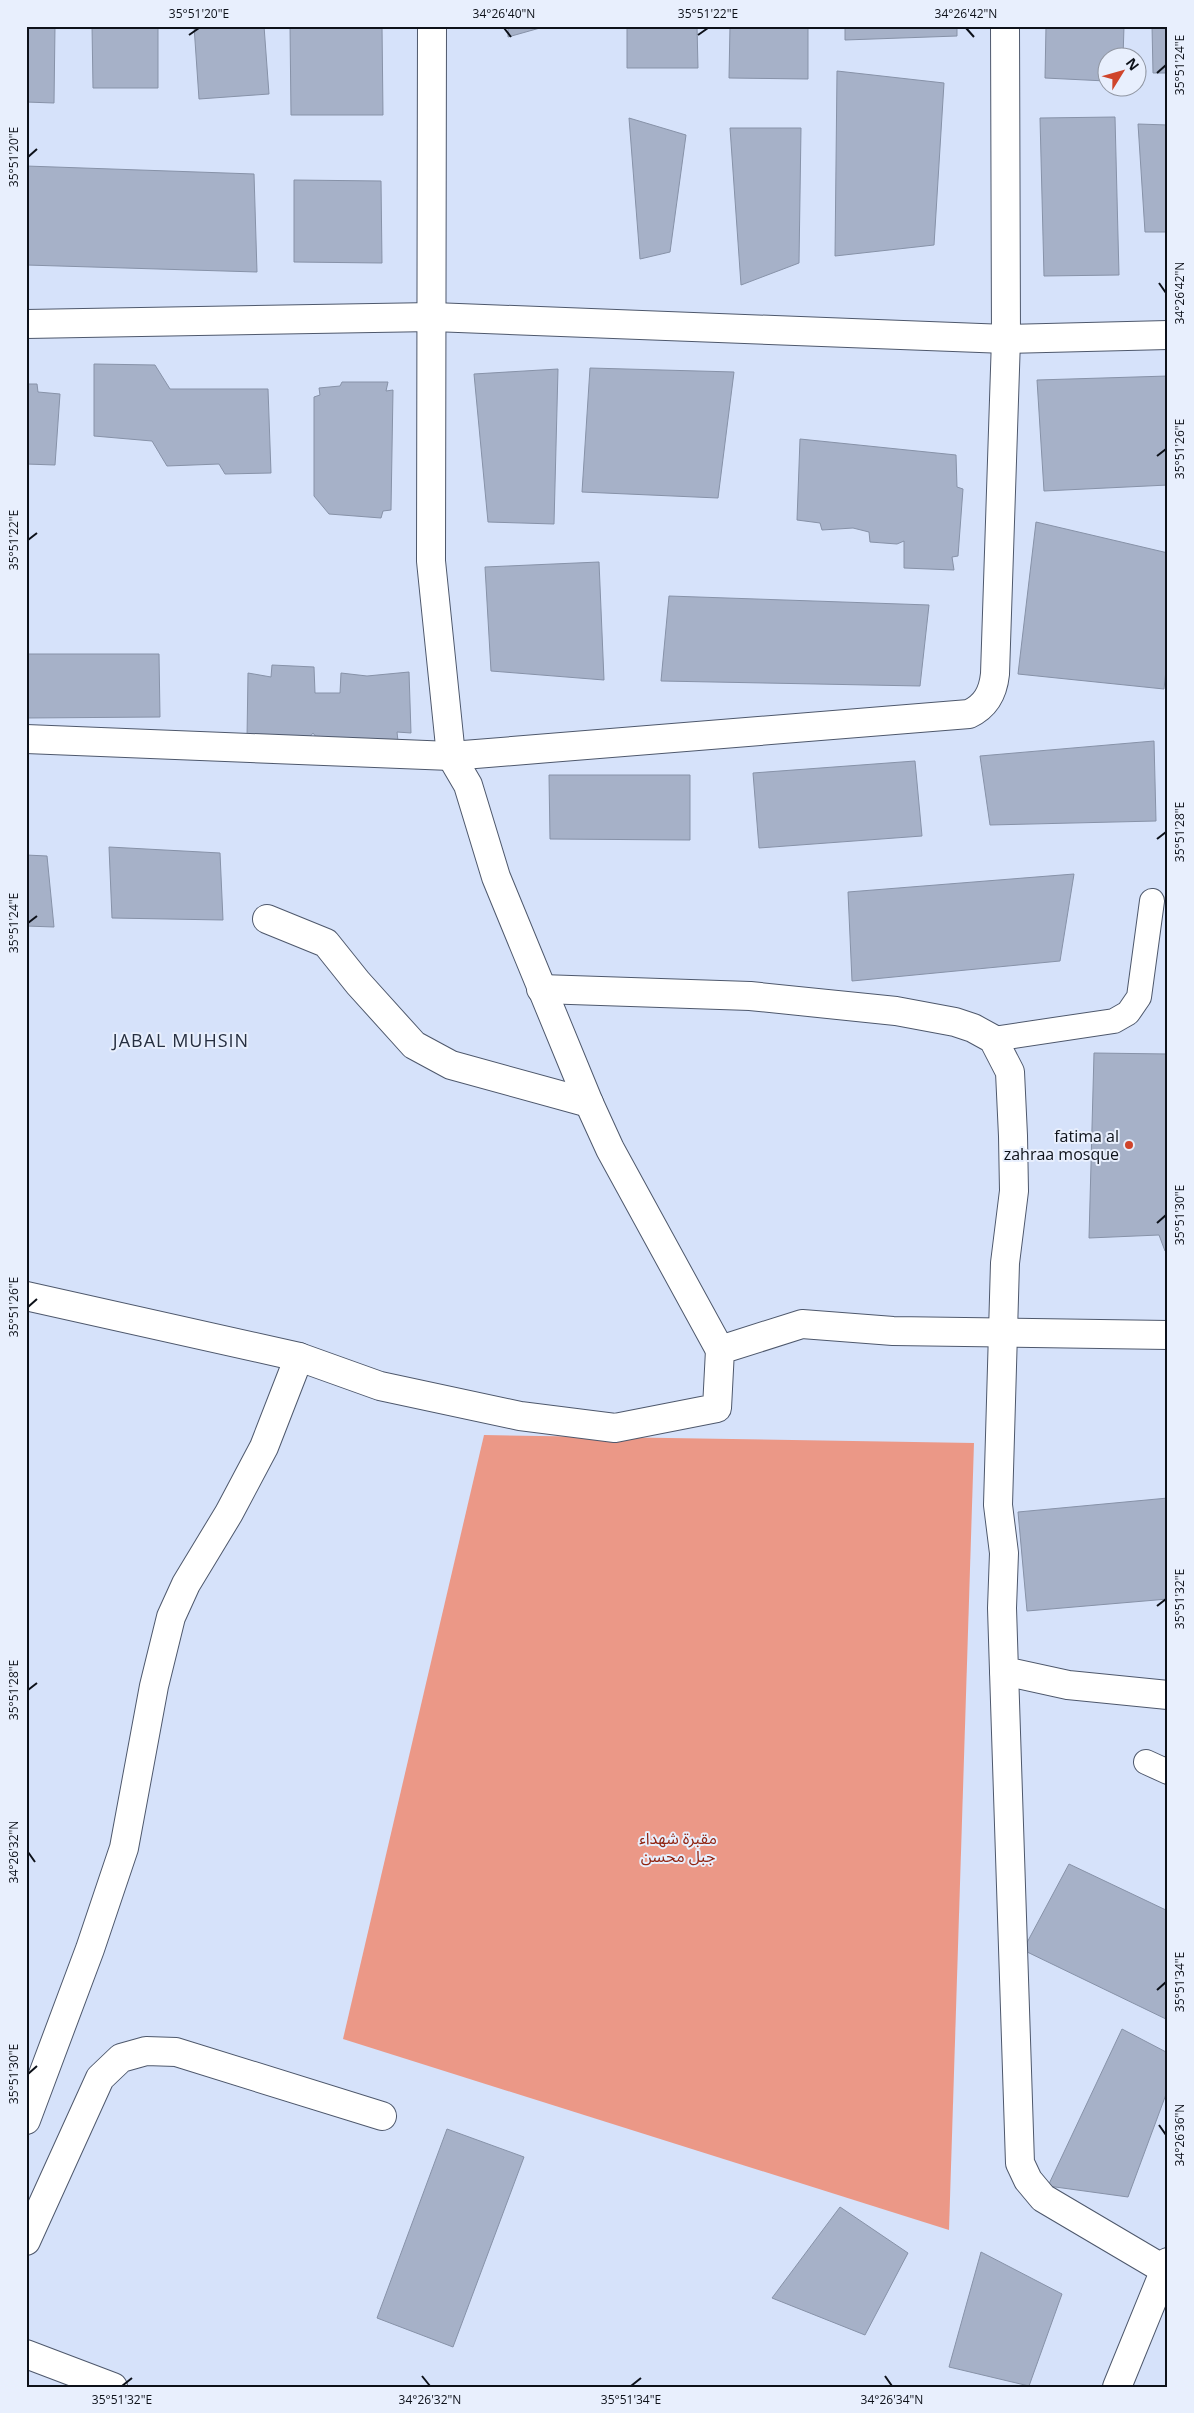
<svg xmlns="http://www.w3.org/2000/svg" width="1194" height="2413" font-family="'Open Sans','Noto Sans Arabic',sans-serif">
  <rect width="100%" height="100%" fill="#d6e2fa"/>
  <path fill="#eb9887" d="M484,1435L974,1443L949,2230L343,2039Z"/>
  <g fill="#a6b1c8" stroke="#8792a8">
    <path d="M26,26H55L54,103L26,102Z"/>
    <path d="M92,26H158V88H93Z"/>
    <path d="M194,26H264L269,94L199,99Z"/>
    <path d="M290,26H382L383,115H291Z"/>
    <path d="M508,26H547L508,37Z"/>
    <path d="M627,26H697L698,68H627Z"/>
    <path d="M730,26H808V79L729,78Z"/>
    <path d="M845,26H957V36L845,40Z"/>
    <path d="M1046,26H1124L1123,58H1106V81L1045,78Z"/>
    <path d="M1152,26H1168V73H1153Z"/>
    <path d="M837,71L944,83L934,245L835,256Z"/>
    <path d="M1115,117L1119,275L1044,276L1040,118Z"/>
    <path d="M629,118L686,135L670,252L640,259Z"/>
    <path d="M1138,124L1168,125V232H1145Z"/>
    <path d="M730,128H801L799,263L741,285Z"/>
    <path d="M26,166L254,174L257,272L26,265Z"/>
    <path d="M294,180L381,181L382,263L294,262Z"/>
    <path d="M94,364L155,365L170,389H268L271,473L225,474L219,464L167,466L152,441L94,436Z"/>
    <path d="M590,368L734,372L718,498L582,492Z"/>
    <path d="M558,369L554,524L488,522L474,374Z"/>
    <path d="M1168,376V485L1044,491L1037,380Z"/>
    <path d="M342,382H388L386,391L393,390L391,510L383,511L381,518L329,514L314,496V397L320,395L319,388L340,386Z"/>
    <path d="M26,384H37L38,392L60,394L55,465L26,464Z"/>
    <path d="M800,439L956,455L957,487L963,489L958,556L952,557L954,570L904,568V541L897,544L870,542L869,532L853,528L822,530L820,523L797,520Z"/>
    <path d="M1036,522L1168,553V651L1164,689L1018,674Z"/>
    <path d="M599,562L604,680L491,671L485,567Z"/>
    <path d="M669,596L929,605L920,686L661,681Z"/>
    <path d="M26,654H159L160,717L26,718Z"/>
    <path d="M272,665L314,667L315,693H340L341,673L367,676L409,672L411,733L397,732L398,741L320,742L313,733L308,739L247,738L248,673L271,677Z"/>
    <path d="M1154,741L1156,821L990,825L980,756Z"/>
    <path d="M915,761L922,836L759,848L753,773Z"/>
    <path d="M549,775H690V840L550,839Z"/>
    <path d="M109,847L220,853L223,920L112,918Z"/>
    <path d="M26,855L47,856L54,927L26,926Z"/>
    <path d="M1074,874L1060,961L852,981L848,892Z"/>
    <path d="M1094,1053L1168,1054V1251H1165L1159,1235L1089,1238Z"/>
    <path d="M1168,1498V1599L1027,1611L1018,1512Z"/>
    <path d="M1069,1864L1168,1911V2020L1023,1950Z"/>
    <path d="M1122,2029L1168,2053V2089L1128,2197L1048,2186Z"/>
    <path d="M447,2129L524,2157L453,2347L377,2318Z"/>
    <path d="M840,2207L908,2253L865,2335L772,2298Z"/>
    <path d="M981,2252L1062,2294L1029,2386L949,2367Z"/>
  </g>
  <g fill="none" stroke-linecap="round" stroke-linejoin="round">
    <g stroke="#4e586c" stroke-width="26">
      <g id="service">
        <path d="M993,1039L1114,1021L1128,1013L1139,997L1152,901"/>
        <path d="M1146,1762L1168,1772"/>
      </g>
    </g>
    <g stroke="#4e586c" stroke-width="30">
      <g id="minor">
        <path d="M432,26L431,561L451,756L468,785L496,877L589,1103L610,1149L720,1350"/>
        <path d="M26,324L433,317L1006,339L1168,335"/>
        <path d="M26,739L451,756L969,714C986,706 993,693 995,674L1006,339L1005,26"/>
        <path d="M267,919L326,943L358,983L414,1045L451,1065L589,1103"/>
        <path d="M541,989L750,996L896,1011L955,1022L973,1028L993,1039L1010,1072L1013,1136L1014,1191L1005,1263L998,1505L1004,1553L1002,1608L1004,1671L1068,1685L1168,1695"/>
        <path d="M26,1296L299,1357L380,1386L520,1416L615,1428L717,1408L720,1350L802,1324L893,1331L1168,1335"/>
        <path d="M1004,1671L1020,2163L1028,2180L1043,2198L1165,2270"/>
        <path d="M26,2120L90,1949L124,1848L154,1686L171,1617L186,1584L229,1513L264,1447L299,1357"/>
        <path d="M26,2241L100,2078L121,2058L146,2051L176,2052L382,2116"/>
        <path d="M26,2354L113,2387"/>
        <path d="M1117,2387L1168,2262"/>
      </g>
    </g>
    <use href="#service" stroke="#fff" stroke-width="24"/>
    <use href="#minor" stroke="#fff" stroke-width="28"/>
  </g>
  <path fill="none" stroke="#0d1119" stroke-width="2" d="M504,28L511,37M966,28L974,37M189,35L199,28M698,35L708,28M1157,73L1166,65M28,157L37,149M1159,283L1166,293M1157,456L1166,449M28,540L37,533M1157,839L1166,832M28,923L37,916M1157,1223L1166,1215M28,1307L37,1299M1157,1606L1166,1599M28,1690L37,1683M28,1852L35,1862M1157,1990L1166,1982M28,2074L37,2066M1159,2125L1166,2135M422,2376L430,2386M885,2376L892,2386M122,2386L132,2378M631,2386L641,2378"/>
  <circle fill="#cf442b" stroke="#e8effd" stroke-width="2" cx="1129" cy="1145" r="5"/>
  <g text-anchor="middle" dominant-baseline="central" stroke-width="4" stroke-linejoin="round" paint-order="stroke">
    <g font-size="16" fill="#0d1119" stroke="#e8effd" text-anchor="end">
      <text x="1119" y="1136">fatima al<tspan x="1119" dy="18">zahraa mosque</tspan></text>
    </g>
    <g font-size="16" fill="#902411" stroke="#e8effd">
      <text x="678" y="1838">مقبرة شهداء<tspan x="678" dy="18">جبل محسن</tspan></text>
    </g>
    <g font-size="18" letter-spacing="1" fill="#262f41" stroke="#e8effd">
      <text x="181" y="1040">JABAL MUHSIN</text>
    </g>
  </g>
  <rect width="1194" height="2413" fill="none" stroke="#e8effd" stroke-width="55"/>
  <g transform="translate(1122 72) rotate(53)"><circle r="24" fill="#e8effd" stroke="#9096a2"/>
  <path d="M0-4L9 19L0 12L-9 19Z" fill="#cf442b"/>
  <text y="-8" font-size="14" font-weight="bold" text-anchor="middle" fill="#0d1119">N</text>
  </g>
  <rect x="28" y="28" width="1138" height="2358" fill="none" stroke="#0d1119" stroke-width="2"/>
  <g font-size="12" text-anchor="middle" fill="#0d1119">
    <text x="199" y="18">35°51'20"E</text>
    <text x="504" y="18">34°26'40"N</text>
    <text x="708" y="18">35°51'22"E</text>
    <text x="966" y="18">34°26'42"N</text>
    <text transform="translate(1180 65) rotate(-90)" y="4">35°51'24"E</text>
    <text transform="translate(14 157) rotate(-90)" y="4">35°51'20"E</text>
    <text transform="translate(1180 293) rotate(-90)" y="4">34°26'42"N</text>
    <text transform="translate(1180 449) rotate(-90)" y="4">35°51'26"E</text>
    <text transform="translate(14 540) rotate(-90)" y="4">35°51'22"E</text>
    <text transform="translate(1180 832) rotate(-90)" y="4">35°51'28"E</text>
    <text transform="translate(14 923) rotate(-90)" y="4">35°51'24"E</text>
    <text transform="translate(1180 1215) rotate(-90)" y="4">35°51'30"E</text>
    <text transform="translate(14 1307) rotate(-90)" y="4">35°51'26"E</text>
    <text transform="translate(1180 1599) rotate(-90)" y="4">35°51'32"E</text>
    <text transform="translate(14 1690) rotate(-90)" y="4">35°51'28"E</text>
    <text transform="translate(14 1852) rotate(-90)" y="4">34°26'32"N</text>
    <text transform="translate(1180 1982) rotate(-90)" y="4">35°51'34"E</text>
    <text transform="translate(14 2074) rotate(-90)" y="4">35°51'30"E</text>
    <text transform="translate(1180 2135) rotate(-90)" y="4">34°26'36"N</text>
    <text x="122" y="2404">35°51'32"E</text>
    <text x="430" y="2404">34°26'32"N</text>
    <text x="631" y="2404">35°51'34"E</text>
    <text x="892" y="2404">34°26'34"N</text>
  </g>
</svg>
